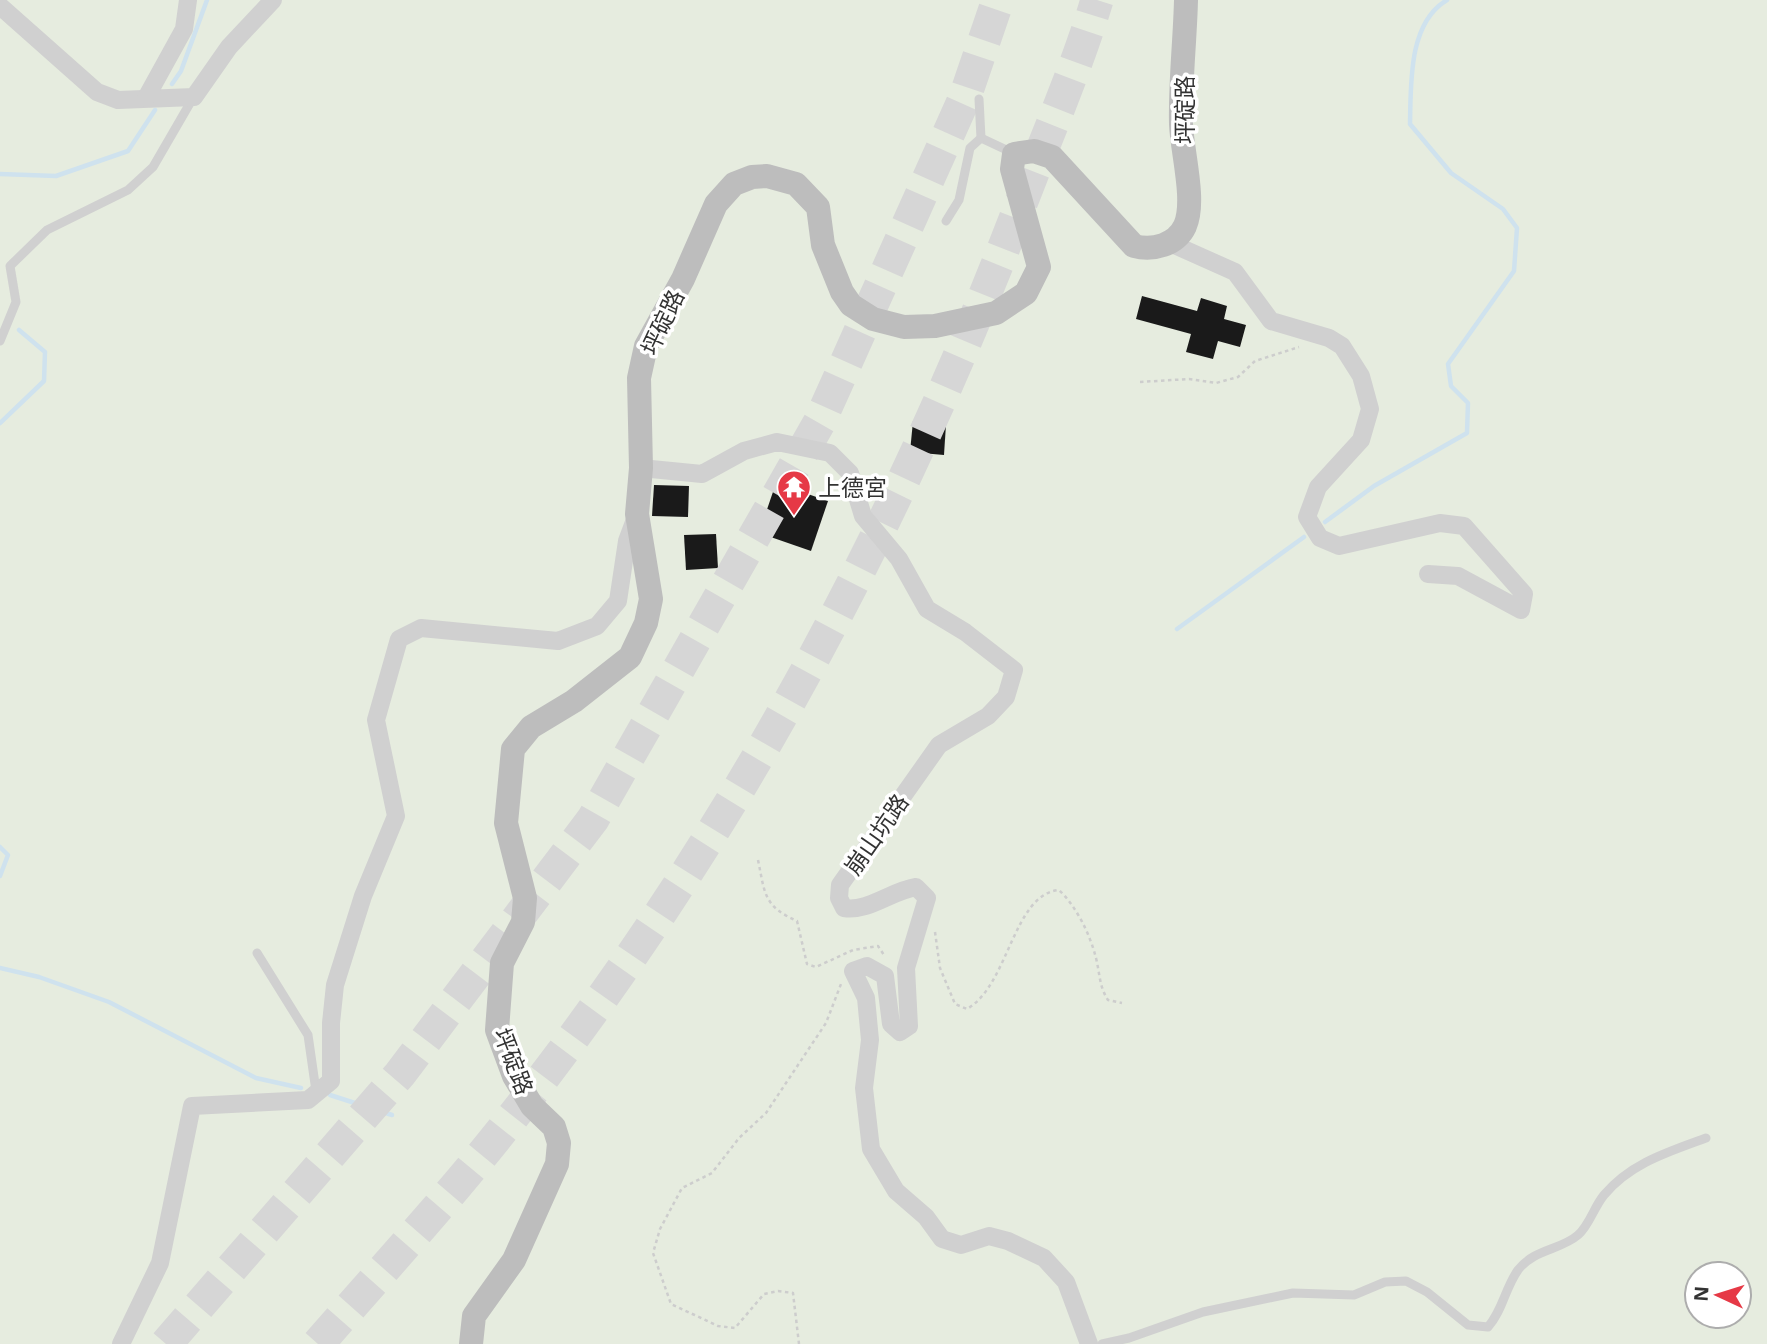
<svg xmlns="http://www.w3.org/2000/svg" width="1767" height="1344" font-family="'Noto Sans','Noto Sans TC',sans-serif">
  <rect width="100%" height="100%" fill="#fff"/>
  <path fill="#e6ecdf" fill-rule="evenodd" d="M0,0H1767V1344H0ZM1697,1274H1739V1316H1697Z"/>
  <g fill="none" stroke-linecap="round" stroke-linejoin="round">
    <g stroke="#cfe2ee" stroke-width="4.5">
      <path d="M172,84L181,71L207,0"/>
      <path d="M0,174L56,176L128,151L155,110"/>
      <path d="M0,423L44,381L45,352L19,330"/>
      <path d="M1325,522L1374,486L1467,433L1468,403L1451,386L1448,364L1514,271L1517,228L1503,209L1451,173L1410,124C1411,84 1408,23 1447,0"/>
      <path d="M1177,629L1304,537"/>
      <path d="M0,847L8,855L0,876"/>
      <path d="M0,968L39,977L109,1002L256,1078L301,1088"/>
      <path d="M330,1095L392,1115"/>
    </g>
  </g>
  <g fill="#1a1a1a">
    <path d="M1142,296L1197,311L1201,298L1227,306L1224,319L1246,325L1240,347L1218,341L1213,359L1186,352L1191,334L1136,319Z"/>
    <path d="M913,421L946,424L944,455L910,452Z"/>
    <path d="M776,483L828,501L811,551L759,533Z"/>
    <path d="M654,485L689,486L688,517L652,516Z"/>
    <path d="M716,534L718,568L686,570L684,535Z"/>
  </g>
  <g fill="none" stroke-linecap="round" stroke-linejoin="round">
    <g stroke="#d6d6d6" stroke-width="33" stroke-dasharray="33 17" stroke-linecap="butt">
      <path d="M166,1344L400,1074L593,819L819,423L965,97L998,0"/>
      <path d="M318,1344C380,1273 444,1203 503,1129C724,853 894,536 1020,206C1046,138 1076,70 1097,0"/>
    </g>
    <g stroke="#cdcdcd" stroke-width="2.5" stroke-dasharray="3.5 3.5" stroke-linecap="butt">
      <path d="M1140,382L1189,379L1216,383L1238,377L1255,361L1299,347"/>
      <path d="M758,860C765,893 763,906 797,921L807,964L816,967L853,950L878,946L884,955"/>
      <path d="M935,932L940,968L955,1004L967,1009C1009,985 1013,894 1059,890C1076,906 1090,934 1096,958C1100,974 1099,986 1108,1000L1122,1003"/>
      <path d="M799,1344L793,1293L778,1291L764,1294L735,1328L718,1326L671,1304L653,1253L660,1229L682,1188L712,1173L739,1138L766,1113L826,1023L841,984"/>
    </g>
    <g stroke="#d0d0d0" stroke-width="9">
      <path d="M981,138L1013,153"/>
      <path d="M946,221L959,200L970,148L981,138L979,99"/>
      <path d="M0,341L16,302L10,266L47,230L128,190L153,167L193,98"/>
      <path d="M257,953L308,1035L316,1091"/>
      <path d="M1102,1344L1129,1338L1203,1312L1293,1293L1354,1295L1385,1282L1406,1281L1427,1292L1468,1325L1488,1327C1503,1310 1505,1288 1518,1270C1534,1249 1561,1250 1578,1235C1589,1226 1594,1207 1604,1195C1631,1163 1668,1152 1706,1138"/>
    </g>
    <g stroke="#d0d0d0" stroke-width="18">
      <path d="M0,6L97,92L118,100L194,97L229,47L273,0"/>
      <path d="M146,98L184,29L188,0"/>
      <path d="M1170,243L1235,272L1271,321L1329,338L1342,346L1361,376L1370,409L1361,440L1318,487L1307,517L1320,538L1339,546L1440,523L1464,526L1524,594L1521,610L1458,576L1428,574"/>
      <path d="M641,468L702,474L744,451L777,442L830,453L850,473L863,516L899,559L927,609L965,632L1014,670L1006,697L988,716L939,745L840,885L839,898L844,908C868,912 891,891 916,887L927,898L906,968L909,1026L900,1032L891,1024L885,976L867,966L853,971L866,998L870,1040L864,1088L871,1149L896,1191L926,1217L942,1239L961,1245L989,1236L1008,1241L1044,1258L1066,1282L1089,1344"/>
      <path d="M121,1344L160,1263L192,1106L308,1100L331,1081V1023L335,985L363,896L396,816L376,720L399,639L421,628L558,641L597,626L618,601L627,541L636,517"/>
    </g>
    <path stroke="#bdbdbd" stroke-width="24" d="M471,1344L474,1316L514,1260L557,1164L559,1143L554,1127L532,1106L514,1076L497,1030L502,963L523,922L525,898L506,823L513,749L531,727L574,701L630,657L646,623L651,599L637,514L641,468L639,378L646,346L683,279L716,204L734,184L752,177L767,176L796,184L818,207L823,245L842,292L851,305L873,319L904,327L935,326L996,313L1026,293L1039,267L1012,169L1014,154L1034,151L1052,157L1134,246C1153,251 1176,245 1185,226C1196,201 1182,152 1181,124C1180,83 1185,41 1186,0"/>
  </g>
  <defs>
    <g id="temple-pin" transform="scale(1.75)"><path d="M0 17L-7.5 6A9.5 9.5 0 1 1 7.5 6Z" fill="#e63946" stroke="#fff"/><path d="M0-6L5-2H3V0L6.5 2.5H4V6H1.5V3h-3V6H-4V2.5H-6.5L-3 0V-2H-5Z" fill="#fff"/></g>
  </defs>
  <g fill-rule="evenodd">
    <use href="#temple-pin" x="794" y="487"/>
  </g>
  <g text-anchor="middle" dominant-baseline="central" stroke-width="7" stroke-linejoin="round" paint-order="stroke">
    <g font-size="23" fill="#333" stroke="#fff">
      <text transform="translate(1184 110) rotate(-90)">坪碇路</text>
      <text transform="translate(662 322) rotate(-65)">坪碇路</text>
      <text transform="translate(876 834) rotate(-55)">崩山坑路</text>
      <text transform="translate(514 1061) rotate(69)">坪碇路</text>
    </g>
    <g font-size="23" fill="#333" stroke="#fff" text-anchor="start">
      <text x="818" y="487">上德宮</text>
    </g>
  </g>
  <g transform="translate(1718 1295) rotate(274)"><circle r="33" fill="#ffffff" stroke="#adadad" stroke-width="2"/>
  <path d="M0-5L12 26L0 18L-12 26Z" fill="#e63946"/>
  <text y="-10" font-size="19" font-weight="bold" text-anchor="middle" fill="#333333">N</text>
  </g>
</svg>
